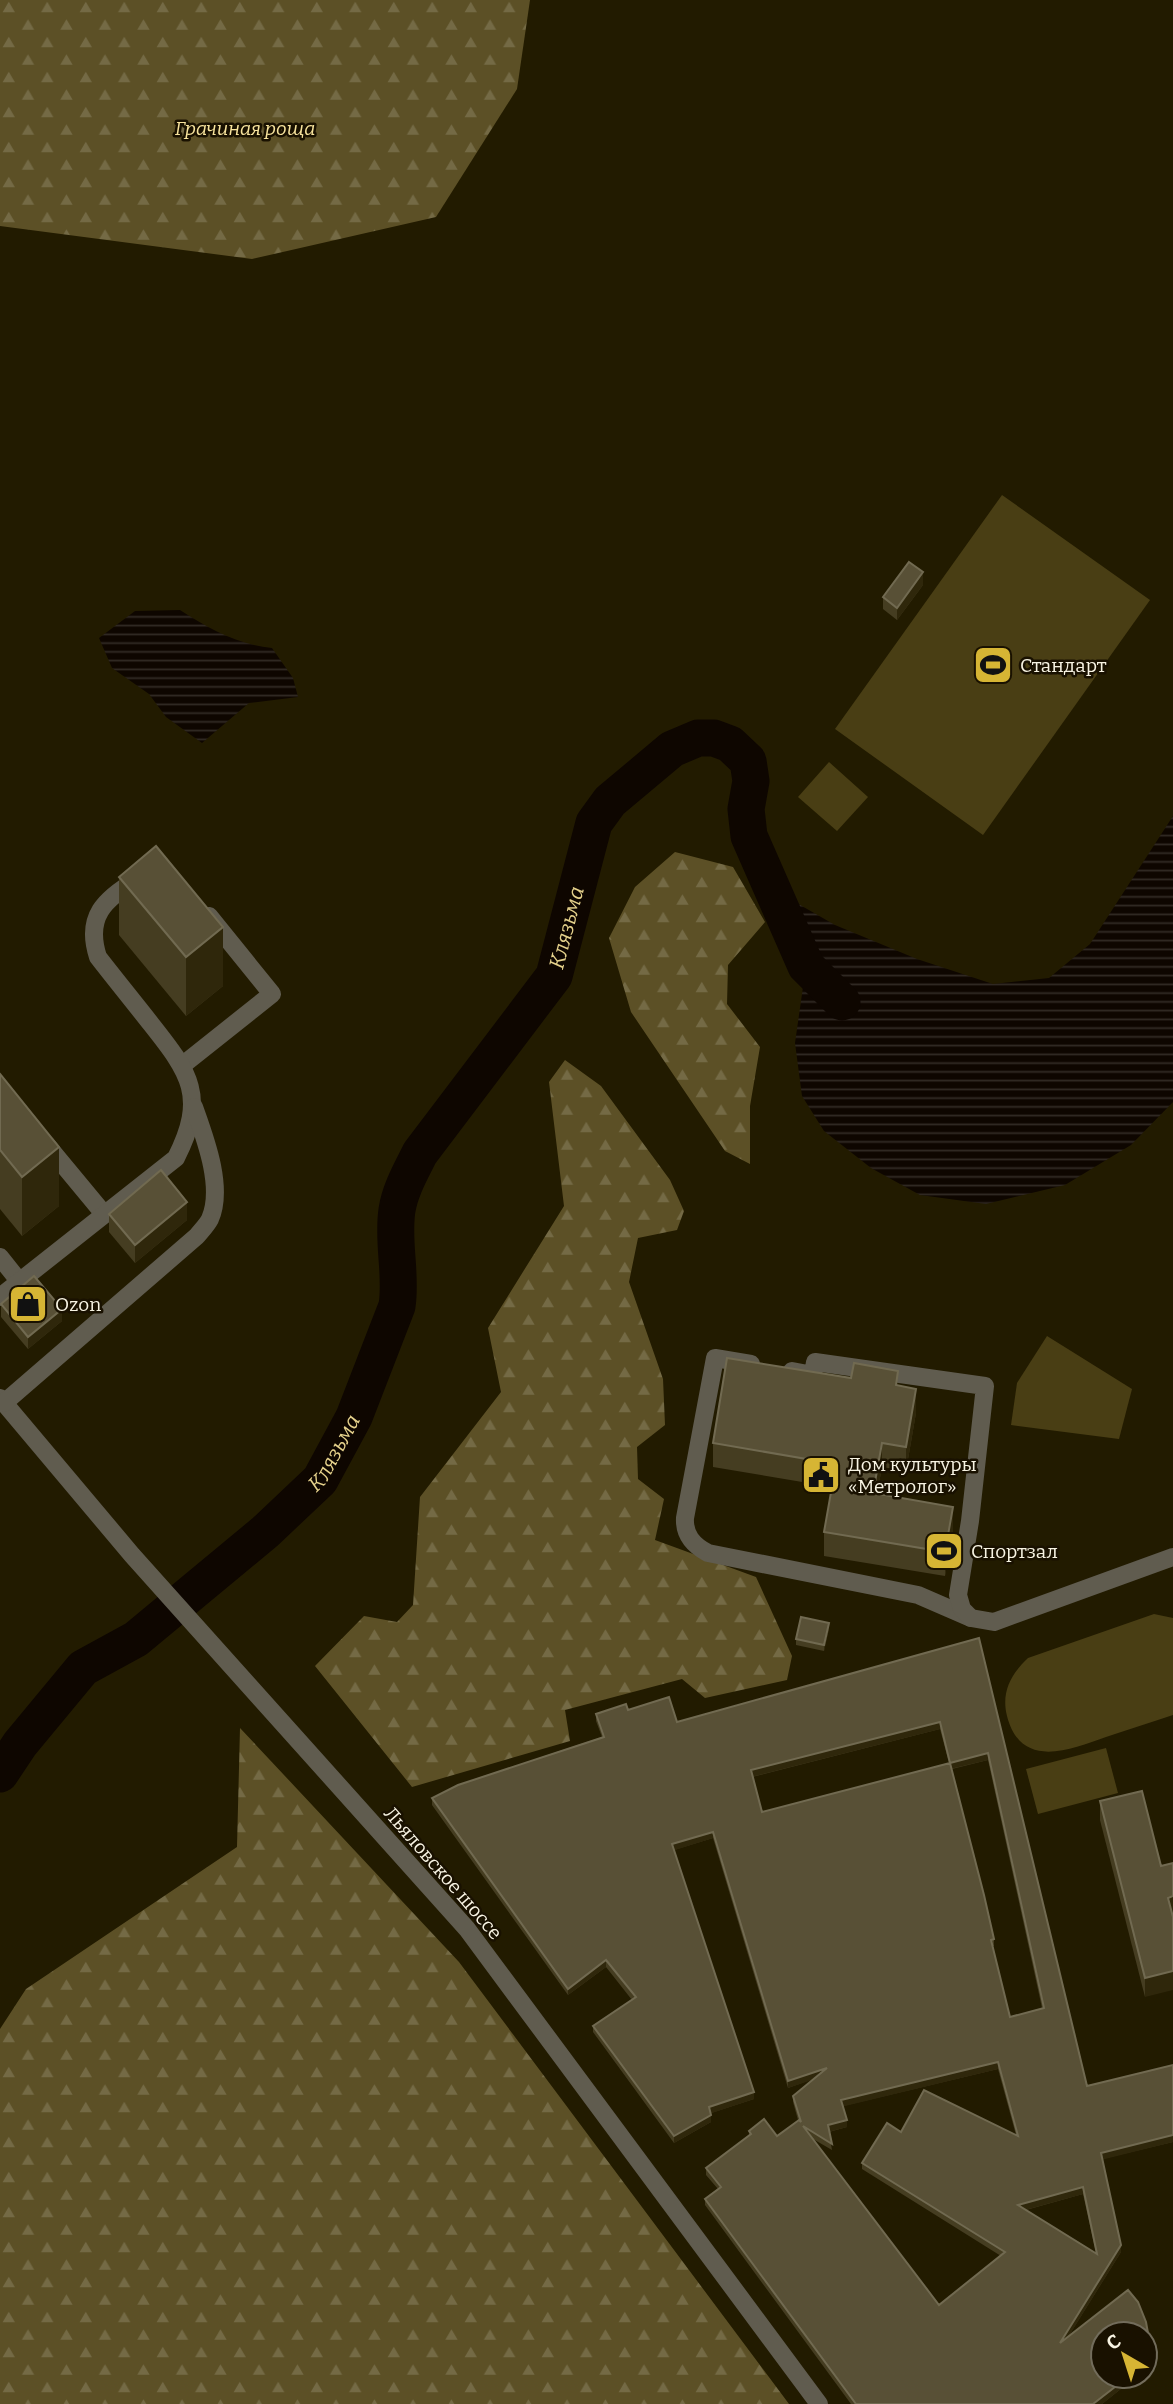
<svg xmlns="http://www.w3.org/2000/svg" width="1173" height="2404" font-family="Bitter,serif">
  <defs>
    <pattern id="forest-firs" width="22" height="20" patternUnits="userSpaceOnUse" patternTransform="scale(1.75)"><rect width="22" height="20" fill="#5c5026"/><path d="M5 1l3.5 6h-7zM16 11l3.5 6h-7z" fill="#746a45"/></pattern>
    <pattern id="water-rules" width="6" height="5" patternUnits="userSpaceOnUse" patternTransform="scale(1.75)"><rect width="6" height="5" fill="#0e0600"/><path d="M0 2.5h6" fill="none" stroke="#322b25"/></pattern>
  </defs>
  <rect width="100%" height="100%" fill="#221b00"/>
  <g fill="url(#forest-firs)">
    <path d="M0,0H530L517,89L436,217L252,259L0,226Z"/>
    <path d="M675,852L733,867L765,922L728,965L727,1004L760,1047L750,1106V1164L725,1151L631,1012L609,938L635,887Z"/>
    <path d="M565,1060L601,1086L670,1180L684,1211L677,1230L638,1238L629,1282L663,1379L665,1425L637,1447L638,1479L664,1499L655,1540L756,1577L792,1656L787,1680L705,1698L682,1679L565,1710L570,1741L412,1787L315,1666L364,1616L397,1622L413,1605L420,1497L501,1392L488,1328L564,1206L549,1082Z"/>
    <path d="M240,1728L459,1962L789,2404H0V2029L26,1989L237,1847Z"/>
  </g>
  <g fill="#493e14">
    <path d="M1002,495L1150,600L983,835L835,729Z"/>
    <path d="M829,762L868,797L837,831L798,797Z"/>
    <path d="M1047,1336L1132,1389L1119,1439L1011,1425L1017,1383Z"/>
    <path d="M1154,1614L1173,1618V1715C1151,1722 1128,1730 1106,1737C1069,1750 1021,1770 1007,1716C1001,1692 1011,1674 1028,1658Z"/>
    <path d="M1106,1748L1118,1793L1038,1814L1026,1769Z"/>
  </g>
  <g fill="url(#water-rules)">
    <path d="M180,610C210,629 236,644 272,648L293,678L298,697L249,703L202,743L166,717L149,694L112,668L99,638L135,611Z"/>
    <path d="M1173,816V1102L1131,1145L1065,1185L986,1204L920,1195L871,1168L824,1131L802,1096L795,1043L806,966L774,890L835,925L917,959L993,984L1049,978L1090,944Z"/>
  </g>
  <g fill="none" stroke-linecap="round" stroke-linejoin="round">
    <path stroke="#0e0600" stroke-width="37" id="s1" d="M0,1774L20,1744L83,1668L136,1639L265,1532L320,1480L354,1417L397,1306C402,1274 392,1242 397,1210C400,1190 411,1171 420,1153L554,976L594,823L610,801L672,749L698,738H714L730,744L748,761L751,781L746,809L749,836L806,966L842,1002"/>
    <g stroke="#605c4f" stroke-width="18">
      <path d="M184,1064L272,994L209,916"/>
      <path d="M46,1144L104,1214"/>
      <path d="M0,1257L19,1281"/>
      <path d="M0,1297L176,1158C207,1097 190,1073 151,1024C133,1001 115,979 98,957C85,917 104,899 138,879"/>
      <path d="M751,1364L715,1358L685,1518C684,1535 693,1545 708,1553L918,1595L971,1618"/>
      <path d="M792,1371L813,1375L815,1362L985,1386L970,1521L958,1595L962,1609L971,1618L994,1622L1173,1557"/>
      <path d="M0,1398L132,1555L467,1929L819,2404"/>
      <path d="M4,1403L197,1236C201,1231 207,1225 210,1219C224,1187 205,1138 194,1107"/>
    </g>
  </g>
  <g fill="#453d21" fill-rule="evenodd">
    <path d="M923,585L897,620L883,609V597Z"/>
    <path d="M119,877L223,986L186,1016L119,935Z"/>
    <path d="M0,1074L59,1206L22,1236L0,1209Z"/>
    <path d="M109,1214L187,1220L135,1263L109,1232Z"/>
    <path d="M1,1304L62,1321L28,1349L1,1317Z"/>
    <path d="M898,1386L916,1413L906,1471L882,1467L877,1494L953,1531L945,1576L824,1556V1532L832,1487L713,1467V1443Z"/>
    <path d="M829,1629L824,1651L796,1645V1639Z"/>
    <path d="M979,1638L1087,2086L1173,2065V2142L1102,2159L1121,2245V2252L1068,2337L1128,2290L1138,2302L1146,2322L1150,2344V2351L1145,2363V2334H1103V2376H1137L1102,2404H851L705,2205V2199L718,2189L706,2175V2168L749,2135V2131L764,2119L777,2136L798,2120L793,2102V2096L813,2079L788,2088L713,1838L674,1850L754,2092V2099L711,2113V2122L674,2143L593,2032V2026L632,2000L606,1967L568,1995L432,1805V1798L458,1785L602,1737L596,1721V1714L626,1704L628,1710L669,1697L677,1722ZM940,1729L949,1763L762,1812L752,1777ZM988,1760L1042,2008L1010,2017L992,1946H994V1939L984,1895L952,1769ZM998,2069L1016,2135L924,2090L901,2132L887,2123L862,2163V2169L1001,2256L939,2305L813,2139L832,2150L829,2132L847,2127V2120L843,2106ZM1083,2194L1096,2253L1026,2210Z"/>
    <path d="M1100,1801L1172,1915L1145,1997L1100,1820Z"/>
  </g>
  <g fill="#2f270b">
    <path d="M923,572V585L897,620V608Z"/>
    <path d="M223,927V986L186,1016V957Z"/>
    <path d="M59,1147V1206L22,1236V1177Z"/>
    <path d="M187,1202V1220L135,1263V1245Z"/>
    <path d="M62,1309V1321L28,1349V1337Z"/>
    <path d="M916,1389V1413L906,1471V1447Z"/>
    <path d="M882,1443V1467L873,1517V1493Z"/>
    <path d="M953,1507V1531L945,1576V1552Z"/>
    <path d="M829,1623V1629L824,1651V1645Z"/>
    <path d="M940,1722V1729L751,1777V1770Z"/>
    <path d="M988,1753V1760L950,1769V1763Z"/>
    <path d="M713,1832V1838L672,1851V1844Z"/>
    <path d="M1173,1896V1915L1168,1916V1898Z"/>
    <path d="M606,1960V1967L568,1995V1989Z"/>
    <path d="M1173,1971V1990L1145,1997V1978Z"/>
    <path d="M998,2062V2069L841,2107V2100Z"/>
    <path d="M827,2068V2075L788,2088V2081Z"/>
    <path d="M754,2092V2099L709,2114V2107Z"/>
    <path d="M711,2115V2122L674,2143V2136Z"/>
    <path d="M847,2120V2127L828,2132V2125Z"/>
    <path d="M1173,2135V2142L1101,2160V2153Z"/>
    <path d="M1083,2187V2194L1018,2212V2205Z"/>
    <path d="M1121,2245V2252L1060,2350V2343Z"/>
    <path d="M1150,2344V2351L1145,2363V2356Z"/>
    <path d="M1129,2376H1137L1102,2404H1093Z"/>
  </g>
  <g fill="#585036" stroke="#716a51" stroke-width="2" fill-rule="evenodd">
    <path d="M909,562L923,572L897,608L883,597Z"/>
    <path d="M156,846L223,927L186,957L119,877Z"/>
    <path d="M0,1074L59,1147L22,1177L0,1150Z"/>
    <path d="M161,1170L187,1202L135,1245L109,1214Z"/>
    <path d="M34,1276L62,1309L28,1337L1,1304Z"/>
    <path d="M727,1358L851,1378L854,1363L898,1371L896,1385L916,1389L906,1447L882,1443L873,1493L953,1507L945,1552L824,1532L836,1464L713,1443Z"/>
    <path d="M801,1617L829,1623L824,1645L796,1639Z"/>
    <path d="M979,1638L1087,2086L1173,2065V2135L1101,2153L1121,2245L1060,2343L1128,2290L1138,2302L1146,2322L1150,2344L1145,2356V2334H1103V2376H1129L1093,2404H856L705,2199L721,2187L706,2168L751,2134L749,2131L764,2119L777,2136L799,2120L801,2122L793,2096L827,2068L788,2081L713,1832L672,1844L754,2092L709,2107L711,2115L674,2136L593,2026L636,1997L606,1960L568,1989L432,1798L458,1785L604,1737L596,1714L626,1704L628,1710L669,1697L677,1722ZM940,1722L950,1763L762,1812L751,1770ZM988,1753L1044,2008L1010,2017L991,1940L994,1939L984,1895L950,1763ZM998,2062L1018,2136L924,2090L901,2132L887,2123L862,2163L1005,2252L939,2305L803,2126L832,2144L828,2125L847,2120L841,2100ZM1083,2187L1097,2254L1018,2205Z"/>
    <path d="M1142,1791L1161,1866L1173,1863V1896L1168,1898L1173,1917V1971L1145,1978L1100,1801Z"/>
  </g>
  <defs>
    <g id="stadium-square" transform="scale(2.0125)"><rect x="-9" y="-9" width="18" height="18" rx="4" fill="#d6b534" stroke="#191100"/><path d="M0-5a6.5 5 0 1 0 0 10a6.5 5 0 1 0 0-10ZM-3.5-1.8h7v3.6h-7Z" fill="#111"/></g>
    <g id="shop-square" transform="scale(2.0125)"><rect x="-9" y="-9" width="18" height="18" rx="4" fill="#d6b534" stroke="#191100"/><path d="M-5-2.5h2.3a2.7 3.5 0 0 1 5.4 0H5L5.5 6h-11ZM-1.5-2.5h3a1.5 2.3 0 0 0-3 0Z" fill="#111"/></g>
    <g id="civic-square" transform="scale(2.0125)"><rect x="-9" y="-9" width="18" height="18" rx="4" fill="#d6b534" stroke="#191100"/><path d="M-.6-6.5H3V-4.5H.6V-3L4-1V1h2V6H-6V1h2V-1L-.6-3ZM-1.2 2.5V6h2.4V2.5Z" fill="#111"/></g>
  </defs>
  <g fill-rule="evenodd">
    <use href="#stadium-square" x="993" y="665"/>
    <use href="#shop-square" x="28" y="1304"/>
    <use href="#civic-square" x="821" y="1475"/>
    <use href="#stadium-square" x="944" y="1551"/>
  </g>
  <g text-anchor="middle" dominant-baseline="central" stroke-width="5" stroke-linejoin="round" paint-order="stroke">
    <g font-size="19" font-style="italic" fill="#f8e49d" stroke="#191100">
      <text x="245" y="128">Грачиная роща</text>
    </g>
    <g font-size="19" fill="#f8f4e3" stroke="#191100" text-anchor="start">
      <text x="1020" y="665">Стандарт</text>
      <text x="55" y="1304">Ozon</text>
      <text x="848" y="1464">Дом культуры<tspan x="848" dy="22">«Метролог»</tspan></text>
      <text x="971" y="1551">Спортзал</text>
    </g>
    <g font-size="19" fill="#f8f4e3" stroke="#191100">
      <text transform="translate(443 1873) rotate(49)">Льяловское шоссе</text>
    </g>
    <g font-size="21" font-style="italic" fill="#e5d18b" stroke="#191100">
      <text stroke="none"><textPath href="#s1" startOffset="1059">Клязьма</textPath></text>
      <text stroke="none"><textPath href="#s1" startOffset="469">Клязьма</textPath></text>
    </g>
  </g>
  <g transform="translate(1124 2355) rotate(321)"><circle r="33" fill="#191100" stroke="#726c5b" stroke-width="2"/>
  <path d="M0-5L12 26L0 18L-12 26Z" fill="#d6b534"/>
  <text y="-10" font-size="19" font-weight="bold" text-anchor="middle" fill="#f8f4e3">С</text>
  </g>
</svg>
